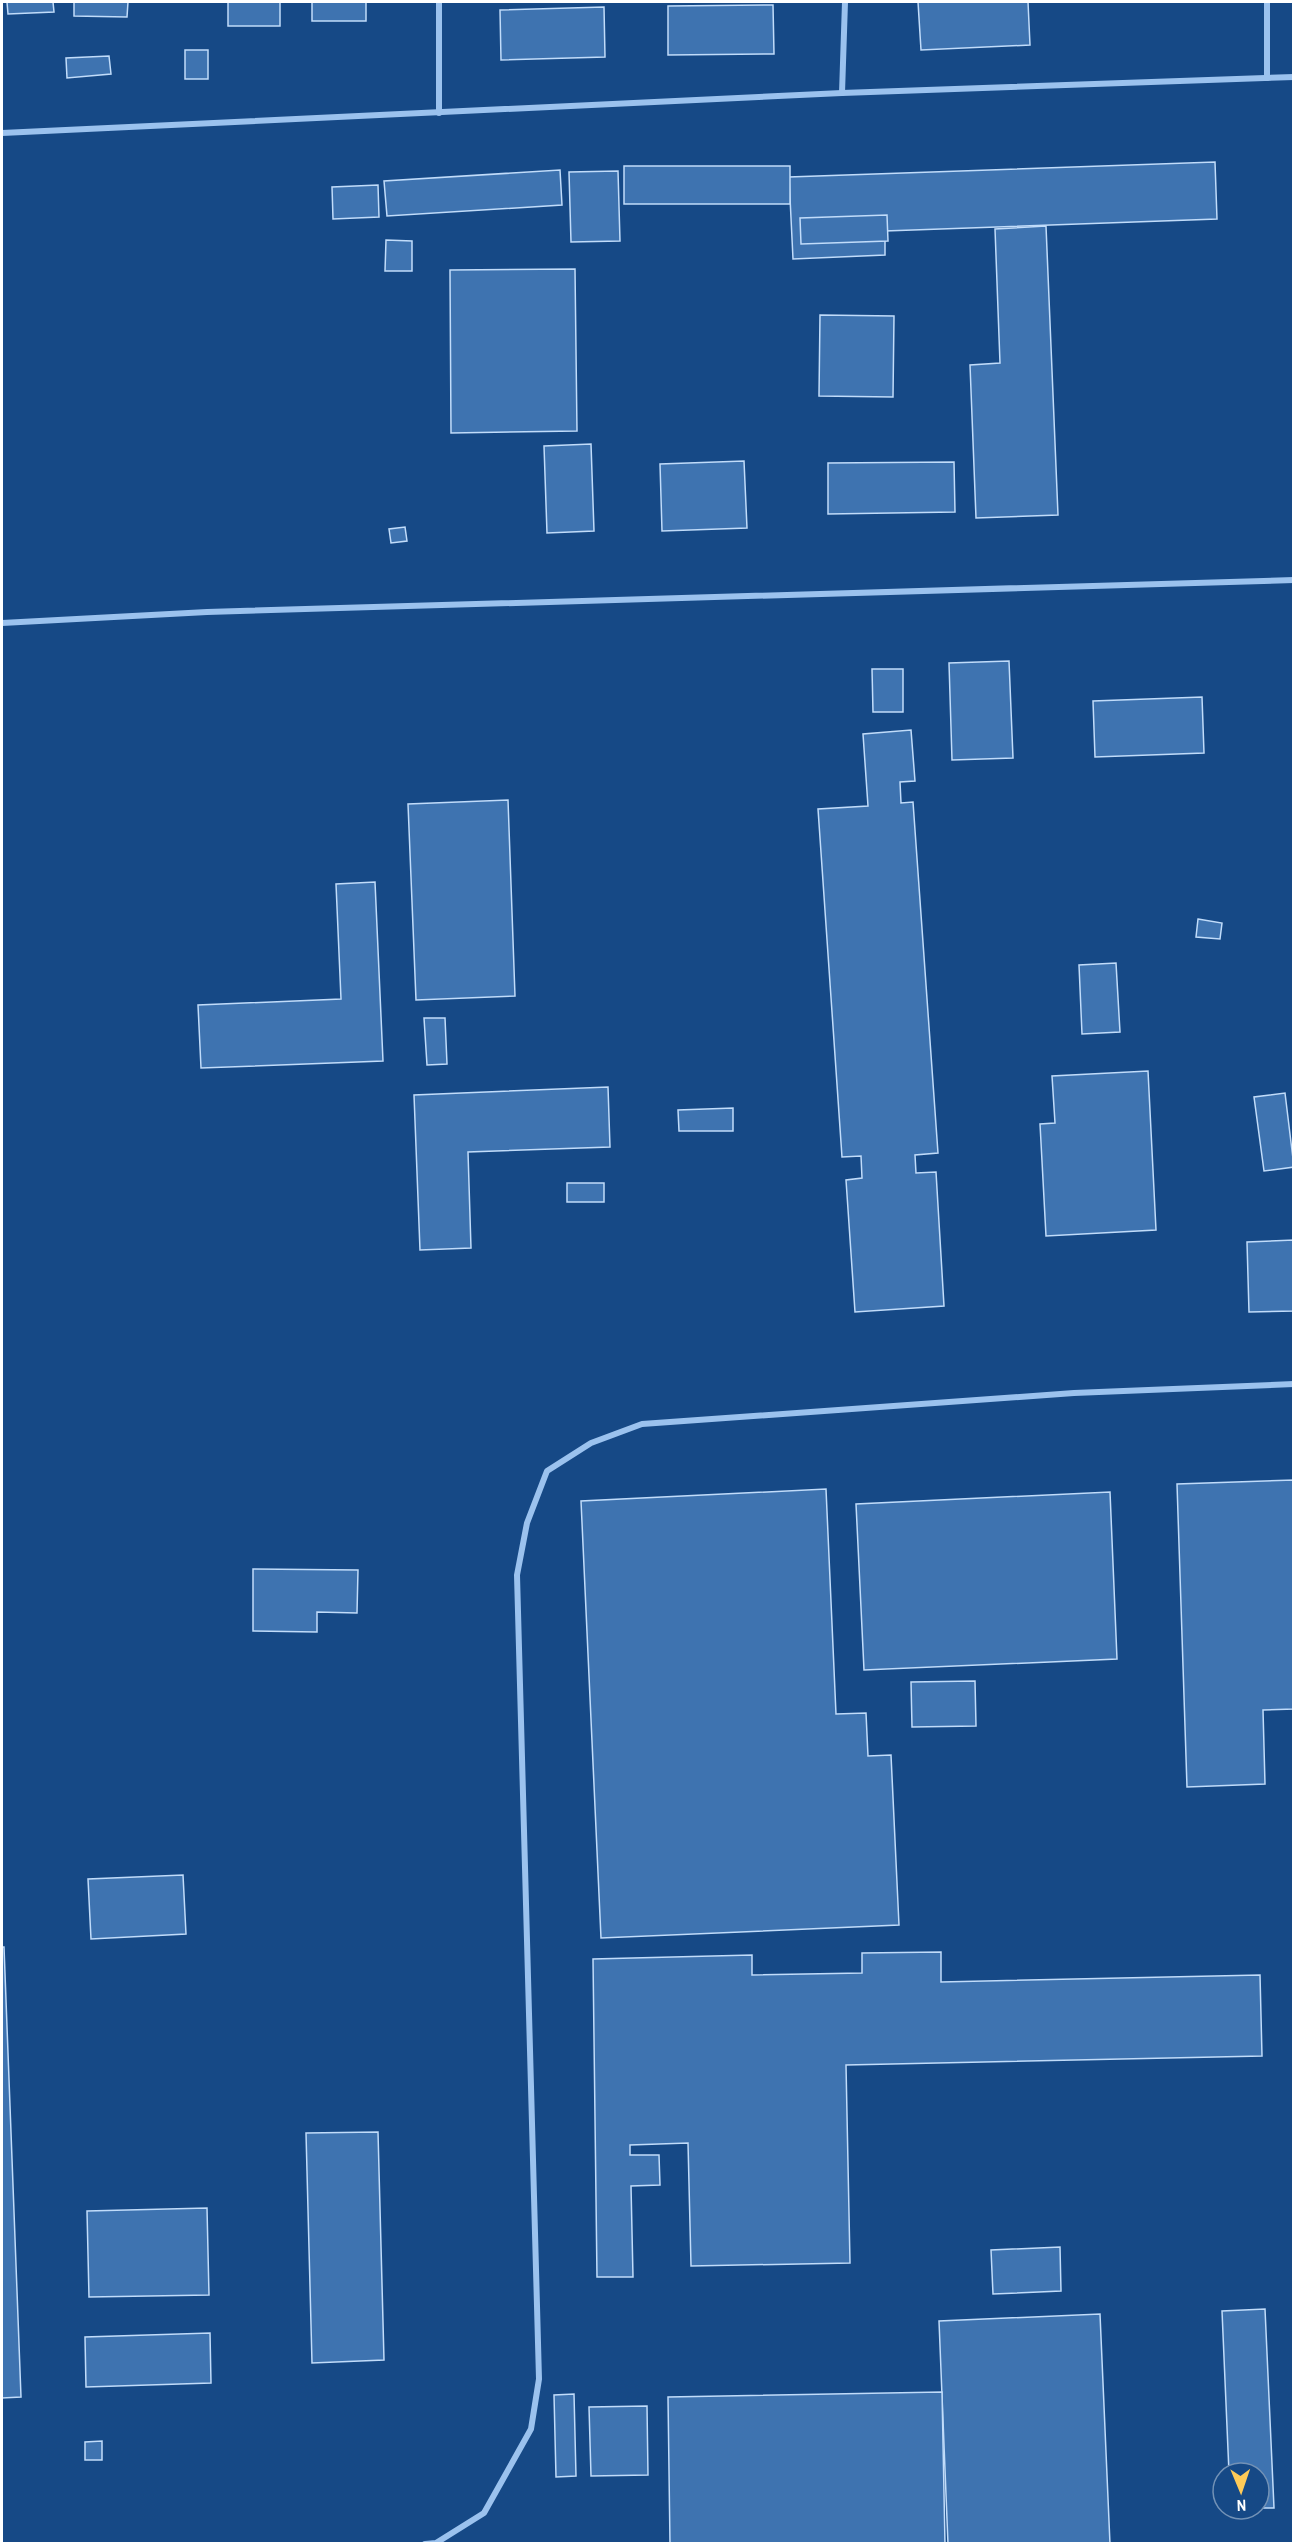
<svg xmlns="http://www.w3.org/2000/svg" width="1295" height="2545" font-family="'Archivo Narrow',sans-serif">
  <rect width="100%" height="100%" fill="#164986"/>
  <g fill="#3e73b0" stroke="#c1dcfa" stroke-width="1.5">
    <path d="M7,2H53L54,12L8,14Z"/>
    <path d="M74,2H128L127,17L74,16Z"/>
    <rect x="228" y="2" width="52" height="24"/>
    <rect x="312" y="2" width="54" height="19"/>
    <path d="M918,2H1028L1030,45L921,50Z"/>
    <path d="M773,5L774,54L668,55V6Z"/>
    <path d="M604,7L605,57L501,60L500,10Z"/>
    <rect x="185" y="50" width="23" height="29"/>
    <path d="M109,56L111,74L67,78L66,58Z"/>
    <path d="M1215,162L1217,219L885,231V255L793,259L789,177Z"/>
    <rect x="624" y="166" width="166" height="38"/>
    <path d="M560,170L562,205L387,216L384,181Z"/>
    <path d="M618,171L620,241L571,242L569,172Z"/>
    <path d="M378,185L379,217L333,219L332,187Z"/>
    <path d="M887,215L888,241L801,244L800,218Z"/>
    <path d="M1046,226L1058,515L976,518L970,365L1000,363L995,229Z"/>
    <path d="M386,240L412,241V271H385Z"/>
    <path d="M575,269L577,431L451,433L450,270Z"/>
    <path d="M820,315L894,316L893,397L819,396Z"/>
    <path d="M591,444L594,531L547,533L544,446Z"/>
    <path d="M744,461L747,528L662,531L660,464Z"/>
    <path d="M954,462L955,512L828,514V463Z"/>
    <path d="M405,527L407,541L391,543L389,529Z"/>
    <path d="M1009,661L1013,758L952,760L949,663Z"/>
    <path d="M872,669H903V712H873Z"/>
    <path d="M1202,697L1204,753L1095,757L1093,701Z"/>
    <path d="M911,730L915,781L900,782L901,803L913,802L938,1153L915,1155L916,1173L936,1172L944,1306L855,1312L846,1180L862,1178L861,1156L842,1157L818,809L868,806L863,734Z"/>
    <path d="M508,800L515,996L416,1000L408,804Z"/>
    <path d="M375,882L383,1061L201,1068L198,1005L341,999L336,884Z"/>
    <path d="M1198,919L1222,923L1220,939L1196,937Z"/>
    <path d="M1116,963L1120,1032L1082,1034L1079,965Z"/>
    <path d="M424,1018H445L447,1064L427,1065Z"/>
    <path d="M1148,1071L1156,1230L1046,1236L1040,1124L1055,1123L1052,1076Z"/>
    <path d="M608,1087L610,1147L468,1152L471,1248L420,1250L414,1095Z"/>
    <path d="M1285,1093L1294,1167L1264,1171L1254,1097Z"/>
    <path d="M733,1108V1131H679L678,1110Z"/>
    <rect x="567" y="1183" width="37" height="19"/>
    <path d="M1294,1240V1311L1249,1312L1247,1242Z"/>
    <path d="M1294,1480V1709L1263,1710L1265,1784L1187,1787L1177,1484Z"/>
    <path d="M826,1489L836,1714L866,1713L868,1756L891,1755L899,1925L601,1938L581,1501Z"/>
    <path d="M1110,1492L1117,1659L864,1670L856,1504Z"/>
    <path d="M253,1569L358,1570L357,1613L317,1612V1632L253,1631Z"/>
    <path d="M975,1681L976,1726L912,1727L911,1682Z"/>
    <path d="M183,1875L186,1934L91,1939L88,1879Z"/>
    <path d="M2,1947H4L21,2397L2,2398Z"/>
    <path d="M941,1952V1982L1260,1975L1262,2056L846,2065L850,2263L691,2266L688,2143L630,2145V2155H659L660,2185L631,2186L633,2277H597L593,1959L752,1955V1975L862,1973V1953Z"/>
    <path d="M378,2132L384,2360L312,2363L306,2133Z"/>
    <path d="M207,2208L209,2295L89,2297L87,2211Z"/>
    <path d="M1060,2247L1061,2291L993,2294L991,2250Z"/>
    <path d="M1265,2309L1274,2508H1259V2473H1229L1222,2311Z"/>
    <path d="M1100,2314L1110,2544H948L939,2321Z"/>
    <path d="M210,2333L211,2383L86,2387L85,2337Z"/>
    <path d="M942,2392L945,2544H670L668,2397Z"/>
    <path d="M574,2394L576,2476L556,2477L554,2395Z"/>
    <path d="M647,2406L648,2475L591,2476L589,2407Z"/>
    <path d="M102,2441V2460H85V2442Z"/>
  </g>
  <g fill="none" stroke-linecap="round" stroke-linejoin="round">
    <g stroke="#9bc2ee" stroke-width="6">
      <path d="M1267,2V78"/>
      <path d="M842,93L845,2"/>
      <path d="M439,113V2"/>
      <path d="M2,133L842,93L1294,77"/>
      <path d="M2,623L207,612L1294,580"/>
      <path d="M425,2544L436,2543L484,2513L531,2429L539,2379L517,1575L527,1523L547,1471L591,1443L642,1424L1074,1393L1294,1384"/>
    </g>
  </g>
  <rect width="1295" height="2545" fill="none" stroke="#ffffff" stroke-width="6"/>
  <g transform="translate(1241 2491) rotate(178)"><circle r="28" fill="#164986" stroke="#7392b6" stroke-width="1.5"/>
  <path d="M0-4.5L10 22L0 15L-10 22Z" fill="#ffcb58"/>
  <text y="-9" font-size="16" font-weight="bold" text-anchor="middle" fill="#ffffff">N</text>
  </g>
</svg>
